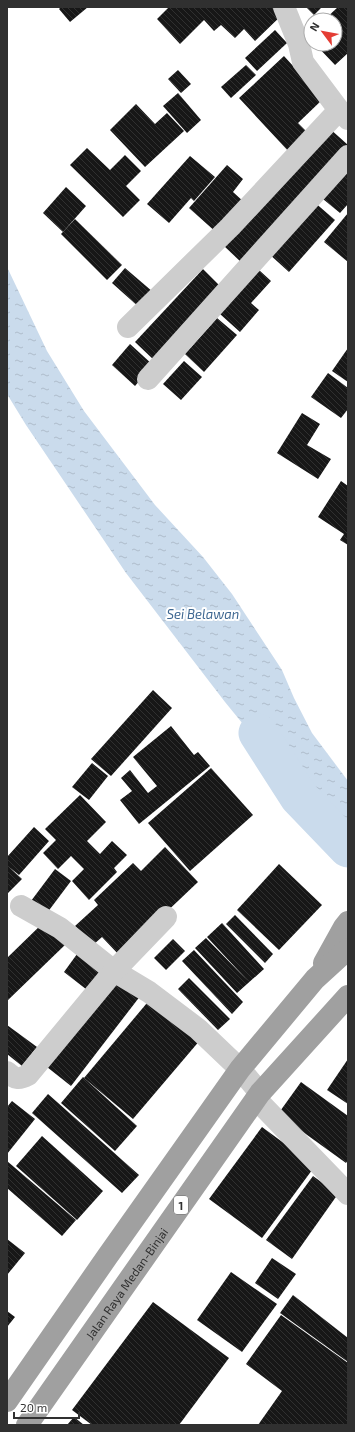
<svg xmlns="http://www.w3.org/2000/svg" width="355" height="1432" font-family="'Exo 2',sans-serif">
  <defs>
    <pattern id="water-ripples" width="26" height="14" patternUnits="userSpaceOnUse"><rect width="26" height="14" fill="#cadbec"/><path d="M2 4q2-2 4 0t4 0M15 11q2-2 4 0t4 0" fill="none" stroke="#aebccb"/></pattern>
    <pattern id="building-back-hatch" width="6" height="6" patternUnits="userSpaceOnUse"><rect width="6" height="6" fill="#171717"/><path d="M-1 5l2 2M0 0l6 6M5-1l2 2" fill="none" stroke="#303030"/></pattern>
  </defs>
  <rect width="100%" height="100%" fill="#fff"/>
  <path fill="url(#water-ripples)" d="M7,267L47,351L84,411L155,505L203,557L232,594L282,670L294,698L312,733L348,781V839L292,784L225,702L126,573L26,425L7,394Z"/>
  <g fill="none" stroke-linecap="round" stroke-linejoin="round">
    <path stroke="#cadbec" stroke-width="39" d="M258,733L299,797L348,848"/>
  </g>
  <g fill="url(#building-back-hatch)">
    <path d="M61,7H88L70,22L59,9Z"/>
    <path d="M169,7H280L285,12L255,41L244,29L235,38L221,25L214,31L204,20L180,44L157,19Z"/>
    <path d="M306,7H322L314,15Z"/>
    <path d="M338,7H348V53L335,65L315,44H335V20H324Z"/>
    <path d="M275,30L287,43L257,71L245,58Z"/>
    <path d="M284,56L323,99L298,123L311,136L291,154L239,98Z"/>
    <path d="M246,65L256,75L231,98L221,87Z"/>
    <path d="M178,70L191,84L181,93L168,79Z"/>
    <path d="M178,93L201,120L187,133L163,106Z"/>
    <path d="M136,104L155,124L167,113L184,131L145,167L110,130Z"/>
    <path d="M329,128L348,145V151L243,264L222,244Z"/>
    <path d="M87,148L110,170L125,155L141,171L126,186L140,200L123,217L70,165Z"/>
    <path d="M190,156L215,177L194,201L191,198L169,223L147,204Z"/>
    <path d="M227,165L243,179L233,192L244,202L217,233L189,208Z"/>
    <path d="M348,169V204L340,213L323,199Z"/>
    <path d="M66,187L86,206L63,232L43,213Z"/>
    <path d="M313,201L335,220L289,272L268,253Z"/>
    <path d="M348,213V262L324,242Z"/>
    <path d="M75,219L122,265L107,280L61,234Z"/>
    <path d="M125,268L153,292L140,308L112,283Z"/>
    <path d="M203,269L223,289L156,362L135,342Z"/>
    <path d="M259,270L271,281L251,303L259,310L240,332L220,314Z"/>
    <path d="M217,318L237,335L204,372L185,354Z"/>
    <path d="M130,344L153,365L135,386L112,365Z"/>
    <path d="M348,348V382L332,371Z"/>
    <path d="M184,361L202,377L181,400L163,384Z"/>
    <path d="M328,373L348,388V409L341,418L311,397Z"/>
    <path d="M302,413L320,424L307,445L331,459L318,479L277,453Z"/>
    <path d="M341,481L348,486V545L340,540L344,534L318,517Z"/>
    <path d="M153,690L172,708L111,776L91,759Z"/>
    <path d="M171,726L194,755L198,752L210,766L139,824L120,800L132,791L121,778L130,770L148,793L157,786L133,757Z"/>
    <path d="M92,763L108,776L89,800L72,787Z"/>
    <path d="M211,768L253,815L190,871L148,823Z"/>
    <path d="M80,795L106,822L87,841L100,854L112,841L127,855L114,868L117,872L89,900L72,881L84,869L71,856L58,869L43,853L56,840L45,829Z"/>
    <path d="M34,827L49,841L19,875L9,867L22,879L7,894V857Z"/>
    <path d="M165,847L198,882L120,956L102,937L93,945L75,926L98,905L94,900L133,863L141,871Z"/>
    <path d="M279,864L322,905L279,950L237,910Z"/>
    <path d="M55,869L71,881L47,913L31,901Z"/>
    <path d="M235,915L273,954L265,963L226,924Z"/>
    <path d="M45,921L67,943L7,1001V958Z"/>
    <path d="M222,923L264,969L237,993L195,948L206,938L248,981L207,937Z"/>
    <path d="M173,939L185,951L166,970L154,958Z"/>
    <path d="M80,950L108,971L91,993L64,972Z"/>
    <path d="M194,950L243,1002L232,1014L182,961Z"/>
    <path d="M117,976L141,995L71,1086L47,1067Z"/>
    <path d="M189,978L230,1019L218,1030L178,989Z"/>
    <path d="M152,997L201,1039L133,1119L84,1078Z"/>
    <path d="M7,1025L37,1047L22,1066L7,1054Z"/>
    <path d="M348,1059V1104L327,1090Z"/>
    <path d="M83,1077L137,1126L115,1151L61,1103Z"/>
    <path d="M301,1082L348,1116V1160L346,1163L278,1114Z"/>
    <path d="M48,1094L139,1175L122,1193L32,1113Z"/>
    <path d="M12,1101L35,1119L7,1154V1107Z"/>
    <path d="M262,1127L315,1166L262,1238L209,1199Z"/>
    <path d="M42,1136L103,1191L77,1220L16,1166Z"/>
    <path d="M7,1161L76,1220L62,1236L7,1188Z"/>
    <path d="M313,1176L338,1194L292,1259L266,1240Z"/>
    <path d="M7,1239L25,1253L7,1275Z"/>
    <path d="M272,1258L296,1274L278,1299L255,1283Z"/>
    <path d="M231,1272L277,1304L242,1352L197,1320Z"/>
    <path d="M293,1295L348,1338V1362L280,1313Z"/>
    <path d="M153,1302L229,1358L179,1425H92L72,1410Z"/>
    <path d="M7,1311L15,1317L7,1327Z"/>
    <path d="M281,1315L348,1363V1425H258L282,1391L246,1364Z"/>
    <path d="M74,1417L84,1425H67Z"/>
  </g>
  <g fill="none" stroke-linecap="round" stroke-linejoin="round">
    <g stroke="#cdcdcd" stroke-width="22">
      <path d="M284,7L299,44L303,62L339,110L348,119"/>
      <path d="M128,327L230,227L339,110"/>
      <path d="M148,379L348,156"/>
      <path d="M21,906L60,928L114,971L149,992L198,1029L240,1069L260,1093"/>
      <path d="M7,1072C15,1079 19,1080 28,1075L114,971L166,917"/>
      <path d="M256,1099L348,1194"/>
    </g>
    <g stroke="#a0a0a0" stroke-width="22">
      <path d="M324,963L344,927L348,922"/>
      <path d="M7,1401L107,1257L240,1069L315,979L348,949"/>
      <path id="s1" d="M27,1425L260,1093L348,996"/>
    </g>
  </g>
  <g text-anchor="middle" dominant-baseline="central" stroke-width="4" stroke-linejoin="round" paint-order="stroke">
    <rect fill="#fff" stroke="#6e6e6e" stroke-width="1" x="174" y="1196" width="14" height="18" rx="3"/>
    <g font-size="11" font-weight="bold" fill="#303030">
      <text x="181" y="1205">1</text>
    </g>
    <g font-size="12" fill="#303030" stroke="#fff">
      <text stroke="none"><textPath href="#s1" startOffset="173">Jalan Raya Medan-Binjai</textPath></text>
    </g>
    <g font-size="13" font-style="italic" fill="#3e6791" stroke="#fff">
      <text x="203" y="614">Sei Belawan</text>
    </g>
  </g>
  <rect width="355" height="1432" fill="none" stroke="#303030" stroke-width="16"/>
  <g transform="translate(323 32) rotate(302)"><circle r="19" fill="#ffffff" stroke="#acacac"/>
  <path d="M0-3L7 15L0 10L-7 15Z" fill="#e43d34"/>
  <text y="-6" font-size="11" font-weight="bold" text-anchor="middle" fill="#303030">N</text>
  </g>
  <path d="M14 1412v6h65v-6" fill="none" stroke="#303030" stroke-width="2"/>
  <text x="20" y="1412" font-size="12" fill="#303030" stroke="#ffffff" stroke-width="3" paint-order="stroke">20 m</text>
</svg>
